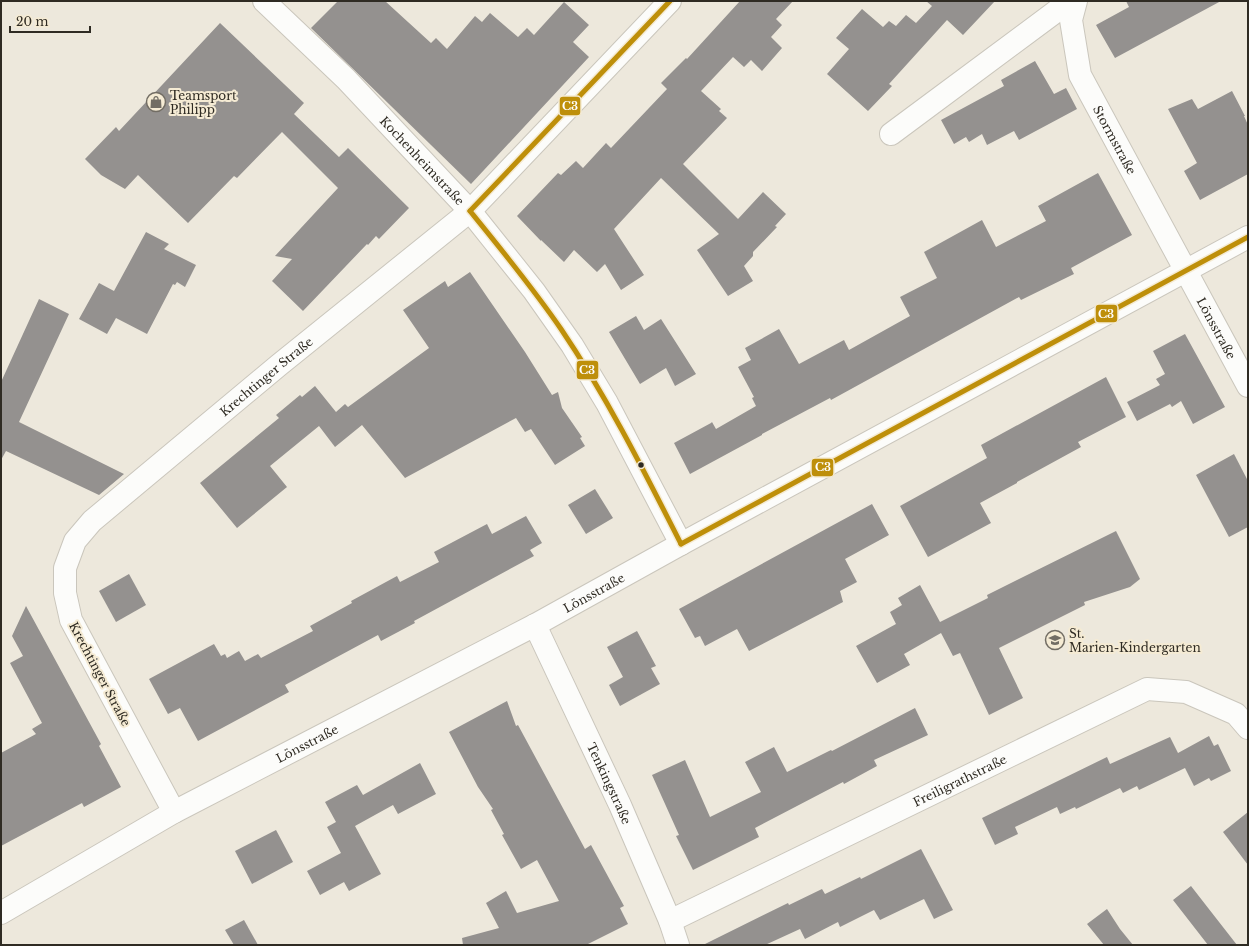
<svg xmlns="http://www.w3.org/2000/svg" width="1249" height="946" font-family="'Libre Baskerville',serif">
  <rect width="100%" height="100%" fill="#ede8dc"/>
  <g fill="#94918f">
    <path d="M338,1H385L431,43L436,38L447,49L475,16L482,22L490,13L518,37L527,28L534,35L564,2L589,25L573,42L589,57L471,184L311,28Z"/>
    <path d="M740,1H793L776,19L782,25L771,37L782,48L762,71L751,60L744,67L733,57L701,91L721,109L719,111L727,118L683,164L738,219L763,192L786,214L775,226L777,227L753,252V256L744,266L753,281L728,296L697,250L719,234L661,178L614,229L644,275L621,290L605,264L597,272L574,250L564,262L541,240V241L517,216L558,173L561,175L576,161L583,168L606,143L611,148L667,89L661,83L686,58L687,59Z"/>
    <path d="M926,1H995L963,35L947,20L889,84L892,86L868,111L827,74L849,49L836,38L862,9L883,27L889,21L896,26L906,15L916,23L932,6Z"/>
    <path d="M1126,1H1221L1115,58L1096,25L1129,7Z"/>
    <path d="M220,23L304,103L294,114L339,157L348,148L409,208L379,239L376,236L368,245L367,244L303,311L272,281L292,259L275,256L338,188L282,132L237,178L234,176L188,223L138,175L125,189L101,175L85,159L116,127L119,131Z"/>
    <path d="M1035,61L1054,94L1066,88L1077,109L1019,140L1014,131L987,145L982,134L969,142L966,137L954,144L941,120L1004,86L1001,80Z"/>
    <path d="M1232,91L1245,116H1244L1248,125V174L1200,200L1184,171L1197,163L1168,109L1192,99L1198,109Z"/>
    <path d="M1098,173L1132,235L1071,268L1074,274L1021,300L1019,297L831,400L830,398L762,434V435L690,474L674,443L711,423L712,422L716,429L756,406L752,398L754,397L738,367L751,360L745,348L779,329L799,364L844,340L849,350L910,316L900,297L937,278L924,252L982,220L996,247L1046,221L1038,206Z"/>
    <path d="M146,232L169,244L164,249L196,265L185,287L177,282L175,285L173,284L147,334L116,318L107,334L79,319L99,283L114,291Z"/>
    <path d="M470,272L525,352L552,395L558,392L562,408L582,437L580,438L585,446L555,465L531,429L525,432L516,418L405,478L362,425L335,447L319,426L270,466L287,487L237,528L200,483L279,418L276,415L300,395L302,397L315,386L336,412L345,404L348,407L429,348L403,310L445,281L448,287Z"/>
    <path d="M39,299L69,314L19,422L124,474L99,495L6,451L1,460V382Z"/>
    <path d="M636,316L644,330L661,319L696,374L675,386L666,368L640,384L609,332Z"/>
    <path d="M1185,334L1225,407L1193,424L1181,401L1172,407L1170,404L1137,421L1127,402L1160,385L1156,379L1165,374L1153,351Z"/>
    <path d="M1106,377L1126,417L1078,442L1081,447L1017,482V483L980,503L991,523L928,557L900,506L987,458L981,445Z"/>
    <path d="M1234,454L1248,481V527L1229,537L1196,475Z"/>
    <path d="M595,489L613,518L586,534L568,505Z"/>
    <path d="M872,504L889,535L845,559L857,582L840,591L843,602L749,651L737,629L705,646L700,636L695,638L679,609Z"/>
    <path d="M526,516L542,543L530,550L534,556L414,621L415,623L381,641L378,635L285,685L289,692L198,741L180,708L168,714L149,679L214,644L221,656L225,654L227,658L239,651L245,661L258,654L261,658L313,631L310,626L352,603L351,601L397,576L400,582L439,562L434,552L487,524L492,534Z"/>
    <path d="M1116,531L1140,579L1130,587L1084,602L1085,605L999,648L1023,698L989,715L960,653L953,656L941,633L904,654L910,665L877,683L856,646L896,624L890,612L902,605L898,598L920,585L940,622L988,598L987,595Z"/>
    <path d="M129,574L146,605L116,622L99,591Z"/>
    <path d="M26,606L101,744L99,746L121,787L84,807L82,803L1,846V753L36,734L32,729L42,723L10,663L23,656L12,636Z"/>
    <path d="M637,631L656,666L651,668L660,684L620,706L609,685L623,677L607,647Z"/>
    <path d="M507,701L516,726L518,725L585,849L591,845L624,906L620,908L628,924L586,945H463L462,938L499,928L486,903L506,891L517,913L559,901L537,860L521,869L502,835L504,834L491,810L493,809L478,787L449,732Z"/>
    <path d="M915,708L928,735L874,760L877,766L844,784L843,782L755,828L759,837L693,870L676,836L679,835L652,775L685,760L710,817L761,792L745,762L774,747L787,772L831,750L832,751Z"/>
    <path d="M1209,736L1214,746L1218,744L1231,771L1211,781L1209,778L1194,786L1185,768L1139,790L1137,786L1123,793L1120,788L1076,809L1075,807L1060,814L1057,807L1015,827L1018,834L995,845L982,818L1107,757L1110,764L1170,737L1178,753Z"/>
    <path d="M420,763L436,794L398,814L393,805L355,826L381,874L349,891L344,882L320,895L307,871L341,853L327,827L336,822L325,802L357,785L363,795Z"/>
    <path d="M1248,812V865L1223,832Z"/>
    <path d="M276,830L293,862L252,884L235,851Z"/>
    <path d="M921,849L953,910L934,919L924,899L880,920L874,910L840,927L838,922L805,939L800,929L765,945H703L788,903L789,905L822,889L825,894L860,877L861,879Z"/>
    <path d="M1191,886L1205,904L1237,945H1208L1173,900Z"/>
    <path d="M1107,909L1120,929L1133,945H1104L1087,924Z"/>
    <path d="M244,920L258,945H234L225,930Z"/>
  </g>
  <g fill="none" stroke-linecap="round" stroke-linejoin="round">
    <g stroke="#cac6bc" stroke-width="24">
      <g id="minor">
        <path id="s1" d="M264,1L346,79L470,211L534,291L572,345L607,403L681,544"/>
        <path id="s2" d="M1076,1L1071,20L1080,75L1248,386"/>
        <path d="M891,134L1070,1"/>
        <path id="s3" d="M535,625L620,805L670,921L678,945"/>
        <path id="s4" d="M174,812L71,620L65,593V568L75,541L92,521L279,365L470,211L670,1"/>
        <path id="s5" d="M1,913L174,812L535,625L681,544L1248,237"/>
        <path id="s6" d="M670,921L1147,689L1186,692L1236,714L1248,728"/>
      </g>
    </g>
    <use href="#minor" stroke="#fcfcfa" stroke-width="22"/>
    <g stroke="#f5ebd4" stroke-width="8">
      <g id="bus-1">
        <path d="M470,211C501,249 533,288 561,329C607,397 644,471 681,544"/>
        <path d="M470,211L670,1"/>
        <path d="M681,544L1248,237"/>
      </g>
    </g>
    <use href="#bus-1" stroke="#be8f0a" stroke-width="5"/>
  </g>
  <defs>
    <g id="shop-ring" transform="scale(1)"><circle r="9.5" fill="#f5ebd4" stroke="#726d64" stroke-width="1.5"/><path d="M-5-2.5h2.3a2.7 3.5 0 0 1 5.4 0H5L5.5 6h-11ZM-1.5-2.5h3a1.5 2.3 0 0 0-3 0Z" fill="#726d64"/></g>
    <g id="school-ring" transform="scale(1)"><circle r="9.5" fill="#f5ebd4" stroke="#726d64" stroke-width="1.5"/><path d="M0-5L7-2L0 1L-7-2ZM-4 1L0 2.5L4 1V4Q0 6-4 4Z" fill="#726d64"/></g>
  </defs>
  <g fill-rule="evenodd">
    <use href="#shop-ring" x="156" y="102"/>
    <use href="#school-ring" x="1055" y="640"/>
  </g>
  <circle fill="#2f2b23" stroke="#f5ebd4" stroke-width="1.5" cx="641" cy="465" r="3.5"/>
  <g text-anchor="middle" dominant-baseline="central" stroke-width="4" stroke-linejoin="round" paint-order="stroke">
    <g font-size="12" fill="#2f2b23" stroke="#f5ebd4" text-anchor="start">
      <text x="170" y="95">Teamsport<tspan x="170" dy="14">Philipp</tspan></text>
      <text x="1069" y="633">St.<tspan x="1069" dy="14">Marien-Kindergarten</tspan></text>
    </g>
    <g font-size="12" fill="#2f2b23" stroke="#f5ebd4">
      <text stroke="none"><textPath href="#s2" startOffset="149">Stormstraße</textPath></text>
      <text stroke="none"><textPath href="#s1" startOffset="225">Kochenheimstraße</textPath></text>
      <text stroke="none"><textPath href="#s2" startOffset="363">Lönsstraße</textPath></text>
      <text stroke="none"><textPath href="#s4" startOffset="552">Krechtinger Straße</textPath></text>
      <text stroke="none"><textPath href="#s5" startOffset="674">Lönsstraße</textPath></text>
      <text transform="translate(100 674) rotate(62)">Krechtinger Straße</text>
      <text stroke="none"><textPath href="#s5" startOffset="350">Lönsstraße</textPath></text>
      <text stroke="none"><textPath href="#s6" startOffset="322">Freiligrathstraße</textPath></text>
      <text stroke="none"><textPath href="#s3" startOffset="175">Tenkingstraße</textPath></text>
    </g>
  </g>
  <g stroke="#f5ebd4" stroke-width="1.5">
    <rect x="559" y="96" width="22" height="20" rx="4" fill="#be8f0a"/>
    <rect x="1095" y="304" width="23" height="19" rx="4" fill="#be8f0a"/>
    <rect x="576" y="360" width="23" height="20" rx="4" fill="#be8f0a"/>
    <rect x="811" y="458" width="23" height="19" rx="4" fill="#be8f0a"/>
  </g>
  <g font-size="11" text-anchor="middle" font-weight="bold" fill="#fff">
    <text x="570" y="110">C3</text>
    <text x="1106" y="318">C3</text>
    <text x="587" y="374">C3</text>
    <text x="823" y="471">C3</text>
  </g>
  <rect width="1249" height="946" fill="none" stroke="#2f2b23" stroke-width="4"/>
  <path d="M10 26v6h80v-6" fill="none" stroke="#2f2b23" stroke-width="2"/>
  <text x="16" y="26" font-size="12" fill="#2f2b23" stroke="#f5ebd4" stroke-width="3" paint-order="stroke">20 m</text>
</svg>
